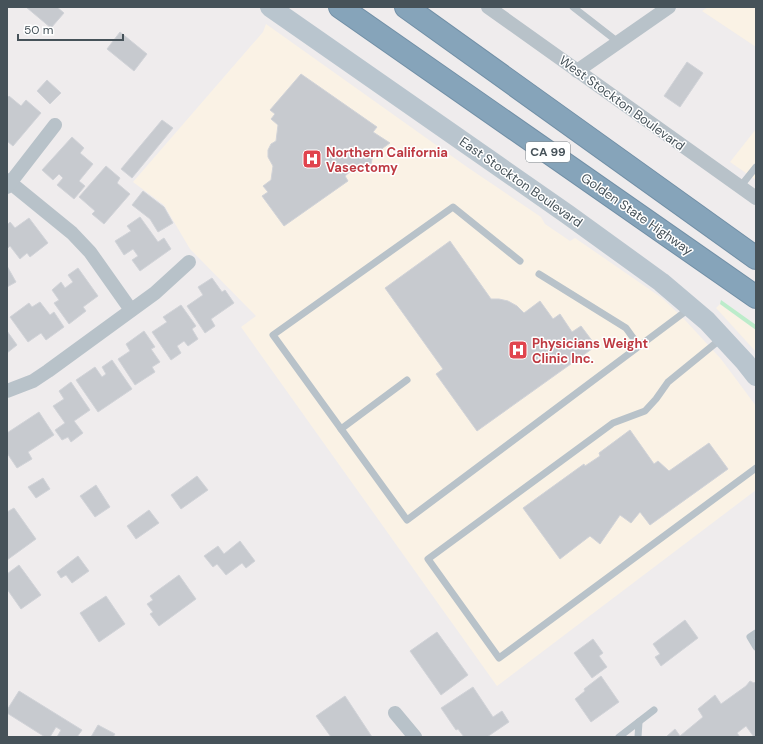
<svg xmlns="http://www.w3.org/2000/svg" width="763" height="744" font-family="'DM Sans',sans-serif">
  <rect width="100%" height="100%" fill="#efeced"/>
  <g fill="#faf2e5">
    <path d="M708,7H756V47L702,11Z"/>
    <path d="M266,24L467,167L541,217L545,224L570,241L575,238L662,298L684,319L721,359L756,406V490L497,686L241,327L256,316L190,249L164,205L133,182L263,32Z"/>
    <path d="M756,129V180L730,162Z"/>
    <path d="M720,304L756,330V352L716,308Z"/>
  </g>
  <path fill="#bcecca" d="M721,300L756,325V330L720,304Z"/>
  <g fill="#c7cacf" stroke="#d1d3d8">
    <path d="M26,7H57L64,13L51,28Z"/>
    <path d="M120,32L147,54L134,71L107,49Z"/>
    <path d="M687,62L703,73L680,107L664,96Z"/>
    <path d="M301,74L377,127L373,132L390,143L373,155L371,164L365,169L359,172L352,170L345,176L348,181L284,226L262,196L268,192L263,186L271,180L273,166L268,157V150L271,144L276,141L278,125L271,119L275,114L270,110Z"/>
    <path d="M47,80L61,93L50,104L37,91Z"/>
    <path d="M9,96L21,106L26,100L41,113L13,146L7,141V98Z"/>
    <path d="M162,120L173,128L132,178L121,169Z"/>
    <path d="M72,137L84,148L80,153L93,164L79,181L85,186L74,199L57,185L63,178L59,174L53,180L42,170Z"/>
    <path d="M106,166L120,178L117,183L130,194L104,224L92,214L95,211L79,197Z"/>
    <path d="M143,191L164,207L173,223L158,232L150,219L132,205Z"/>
    <path d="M140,217L158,242L164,238L171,249L140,271L132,260L138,256L133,249L124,255L115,241L131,231L127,226Z"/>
    <path d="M29,218L48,243L30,257L27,253L20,259L10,246L7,249V225L10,222L15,228Z"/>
    <path d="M450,241L491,299H499L508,301L517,306L524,313L540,301L553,319L560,314L572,332L581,326L596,346L477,431L436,374L443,369L385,288Z"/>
    <path d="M7,266L16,282L7,287Z"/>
    <path d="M78,268L98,296L83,307L86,311L69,324L54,303L59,300L52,290L61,282L65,288L73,282L68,275Z"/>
    <path d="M212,278L222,292L225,290L234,303L211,319L215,326L205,333L187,306L203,295L198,287Z"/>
    <path d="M40,302L50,315L54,312L64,327L46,340L41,333L28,342L10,317L29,303L32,307Z"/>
    <path d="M181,305L196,326L192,329L198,339L188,346L184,341L177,346L181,353L171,360L152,332L167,322L163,317Z"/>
    <path d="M7,331L17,345L7,353Z"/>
    <path d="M144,331L155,347L151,349L160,362L152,367L155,372L135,385L118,359L130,351L126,344Z"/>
    <path d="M112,360L132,389L98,412L76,380L95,367L102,377L106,374L102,367Z"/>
    <path d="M71,382L90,410L74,421L83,433L71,442L68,437L62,440L55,430L65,423L53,406L64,399L59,391Z"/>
    <path d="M39,412L54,435L28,452L32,459L17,468L7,453V433Z"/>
    <path d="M630,430L654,464L658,461L669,471L709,443L728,469L650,525L640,512L631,523L620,515L600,544L590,536L560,559L523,508L584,464L585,466L600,456L599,453Z"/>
    <path d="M197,476L208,490L181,509L171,495Z"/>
    <path d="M43,478L50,489L36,498L28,487Z"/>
    <path d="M96,485L110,507L95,517L80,496Z"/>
    <path d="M14,508L36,539L7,560V512Z"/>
    <path d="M149,510L159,523L136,539L127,526Z"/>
    <path d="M240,541L255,561L246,568L242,563L226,575L217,564L213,567L204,556L218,546L224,554Z"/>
    <path d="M78,556L89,571L72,583L66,575L61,578L57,572Z"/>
    <path d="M19,565L41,595L21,609L7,589V574Z"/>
    <path d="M179,575L196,599L159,626L150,614L153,612L147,604L153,600L150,596Z"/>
    <path d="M106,596L125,624L99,642L80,613Z"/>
    <path d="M685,620L698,638L661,666L655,657L660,654L653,644Z"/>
    <path d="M437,632L468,675L441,695L410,651Z"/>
    <path d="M593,639L603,653L599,656L607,667L592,678L574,653Z"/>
    <path d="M601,676L619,702L591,722L575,699L585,691L584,689Z"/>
    <path d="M750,681L754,683L756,681V737H754L746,726L737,733L740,737H666L675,729L680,736L703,717L698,709L715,695L721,704L746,686Z"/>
    <path d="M473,687L493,717L502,711L509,722L487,737H464L458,729L456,730L441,708Z"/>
    <path d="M19,691L82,730L77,737H57L61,730L56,727L50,737H45L7,713V710Z"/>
    <path d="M345,696L372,737H331L316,716Z"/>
    <path d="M98,725L115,734L113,737H91Z"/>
  </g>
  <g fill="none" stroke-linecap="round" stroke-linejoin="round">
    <g stroke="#718fa6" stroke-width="24">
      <g id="highway">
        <path d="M340,7L756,297"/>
        <path d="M406,7L756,258"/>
      </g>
    </g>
    <g stroke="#b8c2c9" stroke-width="7">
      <path d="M573,7L618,42"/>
      <path d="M740,187L756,167"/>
      <path d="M520,261L453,207L273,335L407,520L690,308"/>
      <path d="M539,274L626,328L639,346"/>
      <path d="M722,338L668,382L656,399L645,411L613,423L428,559L499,658L756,468"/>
      <path d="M341,429L407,380"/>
      <path d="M756,633L750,637L756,647"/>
      <path d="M619,737L654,710"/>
      <path d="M638,737L639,722"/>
    </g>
    <g stroke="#b8c2c9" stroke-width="14">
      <path d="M488,7L756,198"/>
      <path d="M577,71L669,7"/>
      <path d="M7,180L72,233L90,252L131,310"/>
      <path d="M7,187L55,125"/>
      <path d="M7,391L33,381L48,371L155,293L189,262"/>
      <path d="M395,713L415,737"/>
    </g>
    <path stroke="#b9c5ce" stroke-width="20" d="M270,7L567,214L661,282L707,321L745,362L756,376"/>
    <use href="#highway" stroke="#86a4ba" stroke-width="22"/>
  </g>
  <defs>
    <g id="hospital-square" transform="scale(1)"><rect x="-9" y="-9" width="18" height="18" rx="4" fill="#e0444e" stroke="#fff"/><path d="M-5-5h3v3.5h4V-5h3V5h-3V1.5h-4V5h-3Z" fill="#fff"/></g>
  </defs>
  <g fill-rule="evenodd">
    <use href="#hospital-square" x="312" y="159"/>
    <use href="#hospital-square" x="518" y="350"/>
  </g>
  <g text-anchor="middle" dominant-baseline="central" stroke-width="3" stroke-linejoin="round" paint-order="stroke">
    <rect fill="#fff" stroke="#7e868b" stroke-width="1" x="526" y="142" width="44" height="20" rx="3"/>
    <g font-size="12" font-weight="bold" fill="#465259">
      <text x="548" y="152">CA 99</text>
    </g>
    <g font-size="13" fill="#465259" stroke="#fff">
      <text transform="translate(622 103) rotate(36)">West Stockton Boulevard</text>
      <text transform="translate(521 182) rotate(35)">East Stockton Boulevard</text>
      <text transform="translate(637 214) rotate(35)">Golden State Highway</text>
    </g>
    <g font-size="13" font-weight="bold" fill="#be3a42" stroke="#fff" text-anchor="start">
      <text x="326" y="152">Northern California<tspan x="326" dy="15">Vasectomy</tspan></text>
      <text x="532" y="343">Physicians Weight<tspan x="532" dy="15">Clinic Inc.</tspan></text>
    </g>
  </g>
  <rect width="763" height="744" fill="none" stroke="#465259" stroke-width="16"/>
  <path d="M18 34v6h105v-6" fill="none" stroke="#465259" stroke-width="2"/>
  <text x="24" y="34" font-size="12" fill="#465259" stroke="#ffffff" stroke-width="3" paint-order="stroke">50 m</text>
</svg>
